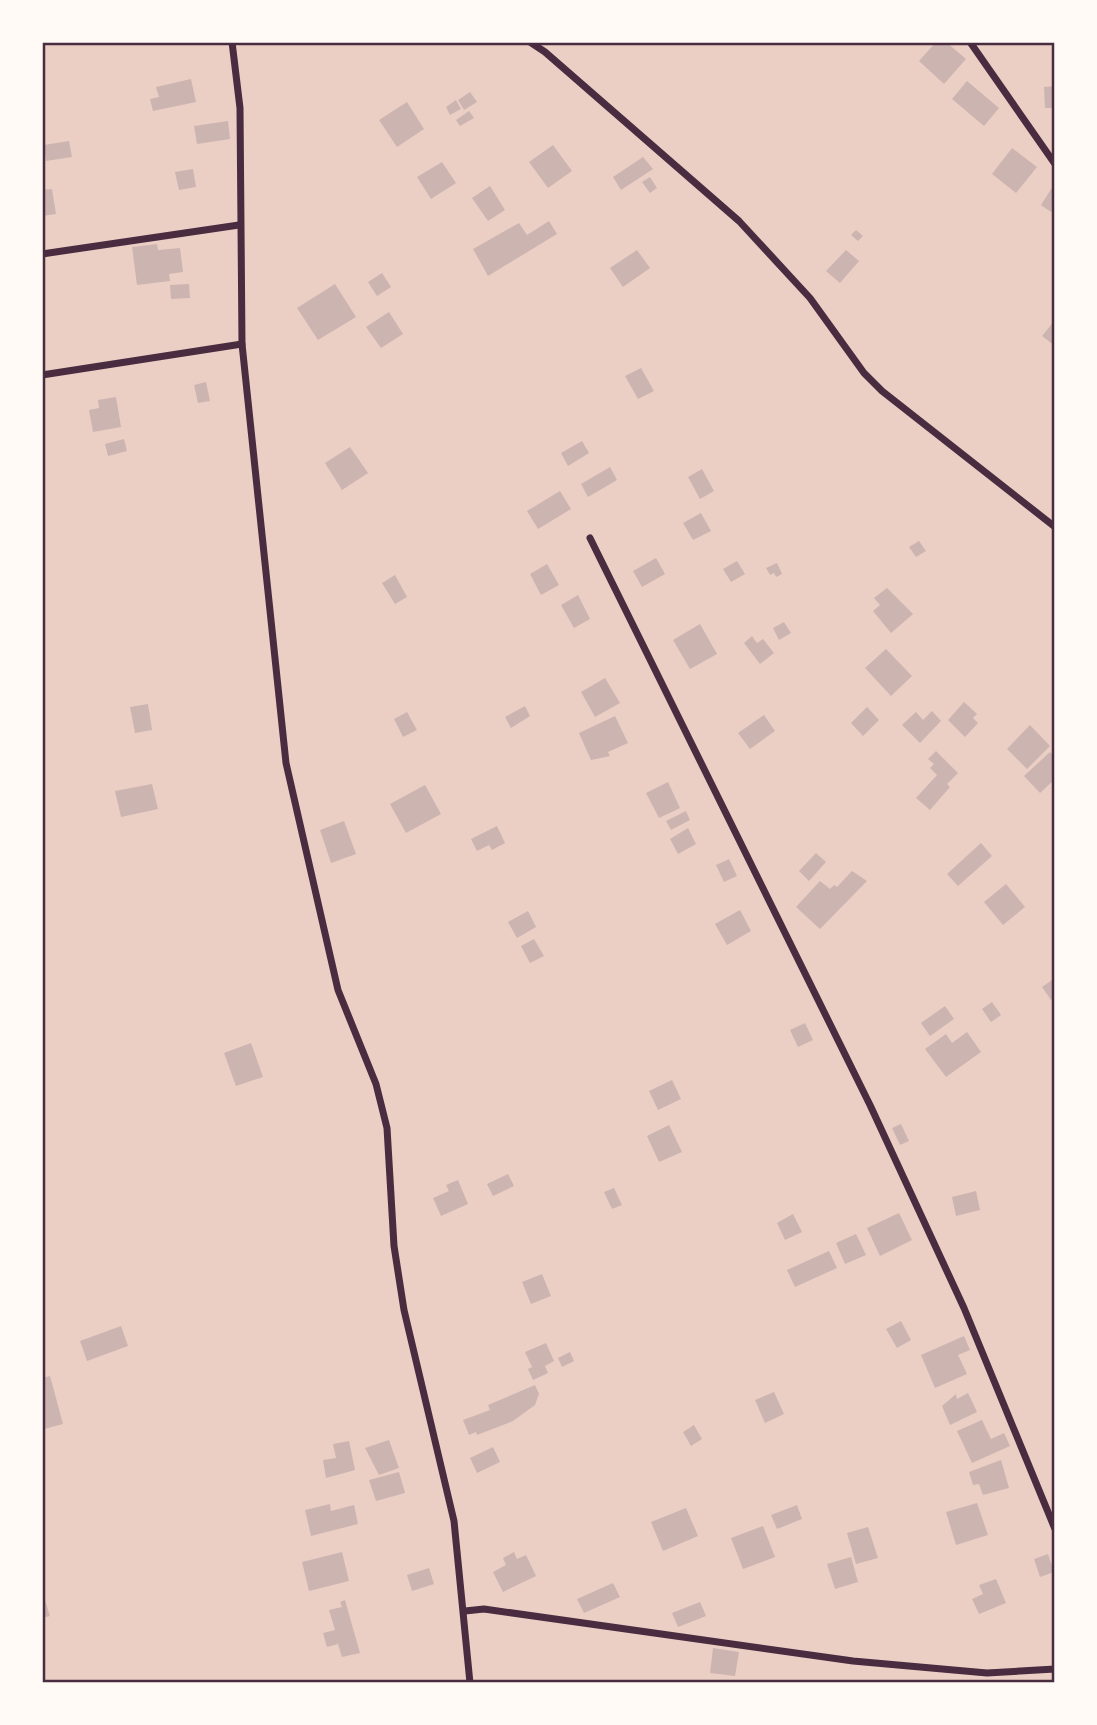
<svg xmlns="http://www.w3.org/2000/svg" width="1097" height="1725" font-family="'Space Grotesk',sans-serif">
  <rect width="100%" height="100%" fill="#f7e1d7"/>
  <rect fill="#ebcfc5" x="42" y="42" width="1013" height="1641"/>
  <g fill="#ccb4b1">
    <path d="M936,42H946L966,59L944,84L919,61Z"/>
    <path d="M191,79L196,102L153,111L150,99L159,97L156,87Z"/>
    <path d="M967,81L999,108L984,126L952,99Z"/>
    <path d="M1055,86V108H1045L1044,87Z"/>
    <path d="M470,92L477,102L464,110L458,100Z"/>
    <path d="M456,100L461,109L450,115L446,107Z"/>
    <path d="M407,102L424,129L397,147L379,120Z"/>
    <path d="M469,111L474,118L460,126L456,120Z"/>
    <path d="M228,121L230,139L197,144L194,126Z"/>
    <path d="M69,141L72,157L46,161L44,145Z"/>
    <path d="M553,145L572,171L548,188L529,162Z"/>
    <path d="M1012,148L1037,167L1016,193L992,174Z"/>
    <path d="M643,157L653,169L621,190L613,177Z"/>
    <path d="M442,162L456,183L431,199L417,177Z"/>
    <path d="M193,169L196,187L179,190L175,172Z"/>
    <path d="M650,177L657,188L650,193L642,182Z"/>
    <path d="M490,186L505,210L488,221L472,198Z"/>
    <path d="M1053,186L1055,206L1051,212L1041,205Z"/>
    <path d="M52,189L56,214L42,216V190Z"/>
    <path d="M549,221L557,234L488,276L473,249L519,223L527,235Z"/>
    <path d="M856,230L863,236L858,241L851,235Z"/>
    <path d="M157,244L158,250L180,248L183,272L169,274L170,281L137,285L132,247Z"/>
    <path d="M637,250L650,268L623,287L610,268Z"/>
    <path d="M846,250L859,261L840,283L826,271Z"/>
    <path d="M382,273L391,287L377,296L368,282Z"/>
    <path d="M189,284L190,298L171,299L170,285Z"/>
    <path d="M335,284L356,317L318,340L297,308Z"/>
    <path d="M389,312L403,334L381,348L366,327Z"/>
    <path d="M1055,320V346L1042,336Z"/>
    <path d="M641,368L654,391L638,399L625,376Z"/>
    <path d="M206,382L210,401L198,403L194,385Z"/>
    <path d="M116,397L121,427L93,432L89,410L99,408L98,400Z"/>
    <path d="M124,439L127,451L108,456L105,444Z"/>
    <path d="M582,441L589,453L568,466L561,453Z"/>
    <path d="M350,447L368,473L342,490L325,463Z"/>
    <path d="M610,467L617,480L588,497L581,484Z"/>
    <path d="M702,469L714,491L700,499L688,477Z"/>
    <path d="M560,491L571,509L538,529L527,511Z"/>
    <path d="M701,513L711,531L693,540L683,523Z"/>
    <path d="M919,541L926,551L916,557L909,547Z"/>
    <path d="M656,558L665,574L642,587L633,571Z"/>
    <path d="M737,561L745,574L731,582L723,569Z"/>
    <path d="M777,563L782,574L776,577L774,573L770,575L766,568Z"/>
    <path d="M547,564L559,585L541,595L530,574Z"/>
    <path d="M395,575L407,597L395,604L382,583Z"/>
    <path d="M887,588L913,614L891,633L873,611L880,605L874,598Z"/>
    <path d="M578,595L590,619L574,628L561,605Z"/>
    <path d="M784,622L791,633L779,640L773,628Z"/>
    <path d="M700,624L717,654L690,669L673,640Z"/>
    <path d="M752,636L757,643L763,639L774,653L760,664L744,643Z"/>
    <path d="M886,649L912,676L891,696L865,668Z"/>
    <path d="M605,678L620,703L595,717L581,692Z"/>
    <path d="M964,702L977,714L973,718L978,723L965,737L948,720Z"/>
    <path d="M148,704L152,730L135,733L130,707Z"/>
    <path d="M525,706L530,716L511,728L505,717Z"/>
    <path d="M867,707L879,720L863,736L851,723Z"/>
    <path d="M932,711L941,721L920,743L902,725L916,712L923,720Z"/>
    <path d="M407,712L417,730L403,737L394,719Z"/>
    <path d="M764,715L775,731L750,749L738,733Z"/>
    <path d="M615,716L628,743L608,752L610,756L591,760L579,733Z"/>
    <path d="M1030,725L1050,746L1027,769L1007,749Z"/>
    <path d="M936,751L958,773L947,784L950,787L930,810L916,798L937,775L930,768L934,764L928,759Z"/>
    <path d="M1050,752L1055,757V779L1040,793L1024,776Z"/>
    <path d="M668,782L680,808L659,818L646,793Z"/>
    <path d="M152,784L158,809L121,817L115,791Z"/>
    <path d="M425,785L441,814L406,833L390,804Z"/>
    <path d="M686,811L690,820L671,830L666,821Z"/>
    <path d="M344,821L356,854L331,863L320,830Z"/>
    <path d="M497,826L505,843L492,850L489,845L477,851L471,839Z"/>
    <path d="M688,828L696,844L678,854L670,839Z"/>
    <path d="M981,843L992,856L958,886L947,874Z"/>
    <path d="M816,853L826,862L809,881L799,871Z"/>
    <path d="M729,859L737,876L724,882L716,865Z"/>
    <path d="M852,871L867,881L820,929L796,907L820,881L830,889L834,885L837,887Z"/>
    <path d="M1006,884L1025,907L1003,925L984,902Z"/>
    <path d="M740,910L751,931L727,945L715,924Z"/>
    <path d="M528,911L536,927L517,938L508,922Z"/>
    <path d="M534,939L544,956L530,963L521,946Z"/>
    <path d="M1055,978V997L1051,1000L1042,987Z"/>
    <path d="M992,1002L1001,1015L991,1022L982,1009Z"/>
    <path d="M945,1006L954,1019L930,1036L921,1023Z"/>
    <path d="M805,1023L813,1040L798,1047L790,1030Z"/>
    <path d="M967,1032L981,1052L946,1077L925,1049L946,1034L952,1043Z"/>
    <path d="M251,1043L263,1077L236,1086L224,1053Z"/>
    <path d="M672,1080L681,1099L658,1110L649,1091Z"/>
    <path d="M901,1124L909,1141L900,1145L892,1128Z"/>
    <path d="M669,1125L682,1152L659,1162L647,1136Z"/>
    <path d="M508,1174L514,1186L493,1196L487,1184Z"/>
    <path d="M458,1180L468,1204L441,1216L433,1198L449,1191L446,1185Z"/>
    <path d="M614,1188L622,1205L612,1209L604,1192Z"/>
    <path d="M976,1191L980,1210L956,1216L952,1197Z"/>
    <path d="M899,1213L912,1240L880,1256L867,1228Z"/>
    <path d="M793,1214L802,1232L785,1240L777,1223Z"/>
    <path d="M856,1234L866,1255L845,1264L836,1243Z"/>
    <path d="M829,1251L837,1268L795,1287L787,1270Z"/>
    <path d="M542,1274L551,1296L531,1304L522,1282Z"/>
    <path d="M901,1321L911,1340L897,1348L886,1329Z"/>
    <path d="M121,1326L128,1346L87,1361L80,1341Z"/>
    <path d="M964,1336L970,1350L958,1355L967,1374L935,1388L921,1355Z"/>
    <path d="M546,1343L554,1361L545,1366L548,1373L533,1380L528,1369L532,1367L525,1352Z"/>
    <path d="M570,1352L574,1361L562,1367L558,1358Z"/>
    <path d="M50,1376L63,1424L44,1429L42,1378Z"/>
    <path d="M535,1385L539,1394L535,1405L513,1421L477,1435L476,1432L469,1435L463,1420L490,1410L488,1405Z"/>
    <path d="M774,1392L784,1414L765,1423L755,1400Z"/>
    <path d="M968,1393L977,1412L950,1425L942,1406L956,1394L957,1399Z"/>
    <path d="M982,1420L991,1439L1004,1433L1010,1446L972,1463L957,1431Z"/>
    <path d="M694,1425L702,1439L691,1446L683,1432Z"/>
    <path d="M389,1440L399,1468L379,1475L365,1448Z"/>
    <path d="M349,1441L355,1470L326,1478L323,1460L336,1458L333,1444Z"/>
    <path d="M493,1447L500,1462L477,1473L470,1458Z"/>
    <path d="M1001,1460L1009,1488L983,1495L979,1484L973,1485L969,1472Z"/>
    <path d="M399,1472L405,1493L376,1501L369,1480Z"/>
    <path d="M977,1503L988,1535L956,1545L946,1512Z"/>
    <path d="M330,1504L331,1511L354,1505L358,1524L311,1536L305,1510Z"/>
    <path d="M797,1505L802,1519L777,1529L771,1515Z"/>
    <path d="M686,1508L698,1536L663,1551L651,1522Z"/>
    <path d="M763,1526L775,1557L743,1569L731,1538Z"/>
    <path d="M868,1527L878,1558L856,1564L847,1533Z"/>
    <path d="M342,1552L349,1581L309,1591L302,1562Z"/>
    <path d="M514,1552L517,1559L526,1555L536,1576L503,1592L493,1572L506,1565L503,1558Z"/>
    <path d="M1048,1554L1054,1572L1040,1577L1034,1559Z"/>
    <path d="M851,1557L858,1582L835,1589L827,1564Z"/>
    <path d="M429,1568L434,1584L412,1591L407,1575Z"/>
    <path d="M996,1579L1006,1603L979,1614L972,1599L983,1594L979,1585Z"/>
    <path d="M613,1583L620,1597L584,1613L577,1599Z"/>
    <path d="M42,1591L50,1616L42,1618Z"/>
    <path d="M345,1600L360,1653L342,1657L338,1644L327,1647L323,1633L335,1630L329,1610L342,1607L340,1602Z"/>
    <path d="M700,1602L706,1616L678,1627L672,1613Z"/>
    <path d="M713,1648L739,1652L735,1676L710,1673Z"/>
  </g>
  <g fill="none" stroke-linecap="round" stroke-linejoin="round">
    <g stroke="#4a2c40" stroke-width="7">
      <path d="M232,42L240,108L242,344L286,763L338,990L376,1084L387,1128L394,1246L404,1310L454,1521L470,1683"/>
      <path d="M530,42L545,52L739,221L810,298L864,373L882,391L1055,527"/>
      <path d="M970,42L1055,164"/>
      <path d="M42,254L239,225"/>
      <path d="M42,375L242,344"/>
      <path d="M590,538L870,1105L964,1308L1055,1529"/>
      <path d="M465,1611L484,1609L853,1661L987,1673L1055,1669"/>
    </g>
  </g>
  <rect width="1097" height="1725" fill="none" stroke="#fffaf5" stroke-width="88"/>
  <rect x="44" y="44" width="1009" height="1637" fill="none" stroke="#4a2c40" stroke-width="2.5"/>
</svg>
